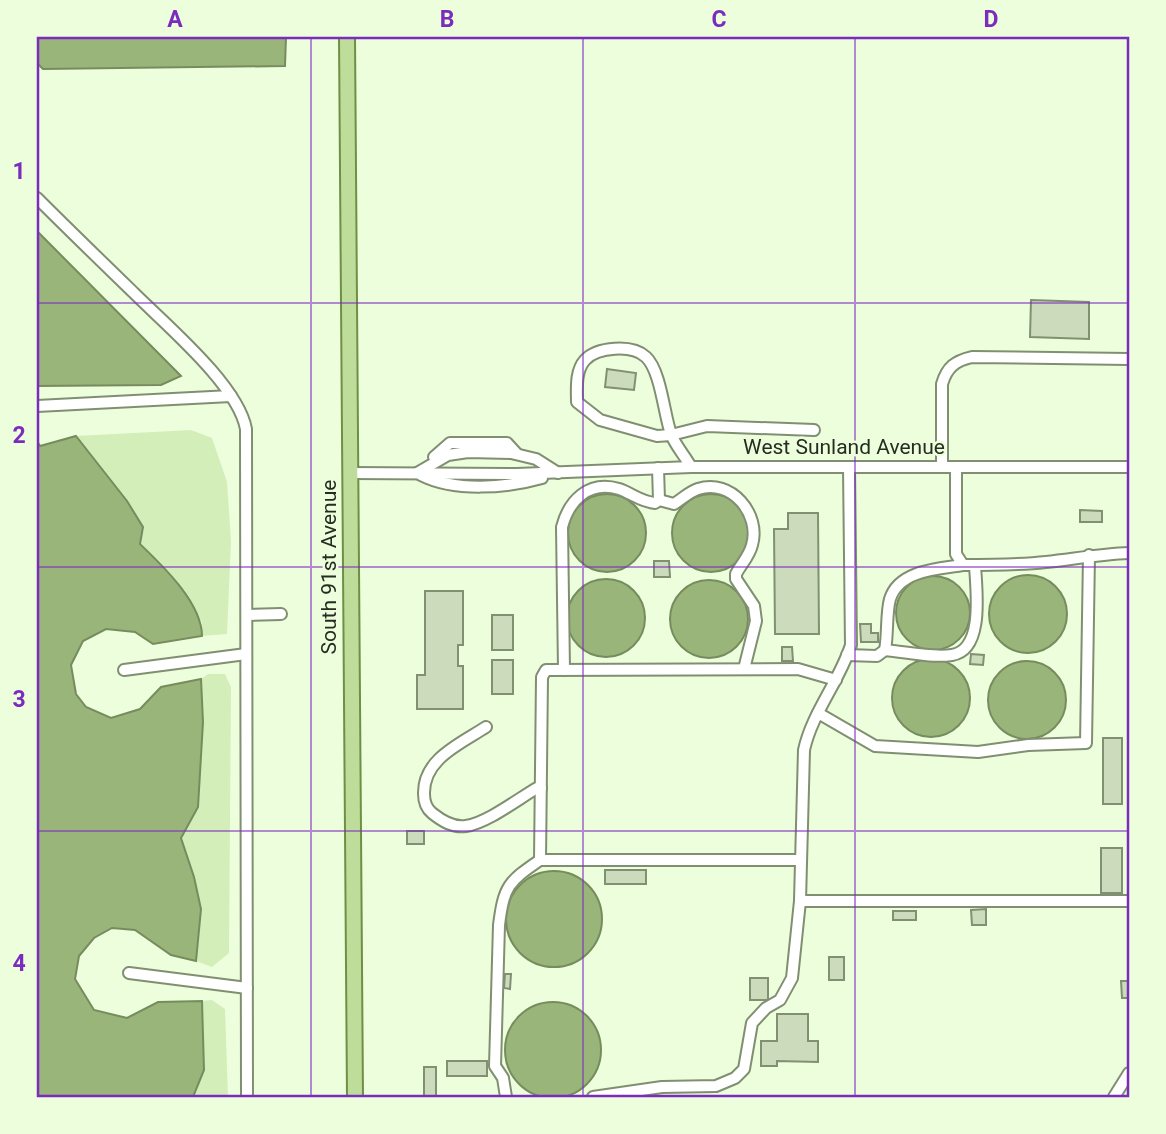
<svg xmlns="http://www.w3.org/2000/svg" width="1166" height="1134" font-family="Roboto,sans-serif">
  <rect width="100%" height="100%" fill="#edfedd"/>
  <g fill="#d4eeb9">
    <path d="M191,430L212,438L227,482L231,541L227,634L202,636V622L188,599L161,565L140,544L127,501L76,436Z"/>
    <path d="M208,674H225L231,687L229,953L212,967L196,961L201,909L194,877L181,838L198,807L203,722L201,679Z"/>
    <path d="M212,1000L225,1009L228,1097H193L204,1070L202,1001Z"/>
  </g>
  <g fill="#99b579" stroke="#768c5e" stroke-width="2">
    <path d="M37,37H286L285,66L43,69L37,63Z"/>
    <path d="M37,231L181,376L161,385L37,386Z"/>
    <path d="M76,436L127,501L143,527L140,544C163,566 202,603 202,636L153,644L135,632L106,629L83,641L71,665L76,694L86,707L111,718L140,709L161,687L201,679L203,722L198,807L181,838L194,877L201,909L196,961L171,955L135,930L112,928L94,938L79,956L75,979L94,1010L127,1018L158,1002L202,1001L204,1070L193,1097H37V441L40,446Z"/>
    <circle cx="607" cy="533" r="39"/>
    <circle cx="711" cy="533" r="39"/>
    <circle cx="1028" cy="614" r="39"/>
    <circle cx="933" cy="613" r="37"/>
    <circle cx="606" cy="618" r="39"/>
    <circle cx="709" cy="619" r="39"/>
    <circle cx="931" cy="698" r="39"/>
    <circle cx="1027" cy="700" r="39"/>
    <circle cx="554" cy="919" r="48"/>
    <circle cx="553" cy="1050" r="48"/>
  </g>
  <g fill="#cbdbbb" stroke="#819072" stroke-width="2">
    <path d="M1031,300L1089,302V339L1030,337Z"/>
    <path d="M607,369L636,373L634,390L605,387Z"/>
    <path d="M1080,510L1102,511V522H1080Z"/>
    <path d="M788,513H818L819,634H775L774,529H788Z"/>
    <path d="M654,561H669L670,577H654Z"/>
    <path d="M425,591H463V645H458V666H463V709H417V675H425Z"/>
    <rect x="492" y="615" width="21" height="35"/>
    <path d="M860,624H871V633H878V642H861Z"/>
    <path d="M782,647H792L793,661H782Z"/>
    <path d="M971,654L984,655L983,665L970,664Z"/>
    <rect x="492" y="660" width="21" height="34"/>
    <rect x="1103" y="738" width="19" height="66"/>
    <rect x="407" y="831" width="17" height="13"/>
    <rect x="1101" y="848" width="21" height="45"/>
    <rect x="605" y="870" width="41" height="14"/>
    <path d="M986,909V925H972L971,910Z"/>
    <rect x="893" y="911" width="23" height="9"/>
    <rect x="829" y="957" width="15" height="23"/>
    <path d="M505,974H511L510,989L504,988Z"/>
    <rect x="750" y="978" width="18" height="22"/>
    <path d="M1121,981H1129V998H1122Z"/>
    <path d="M777,1014H808V1041H818V1062L777,1061V1066H761V1041H777Z"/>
    <rect x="447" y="1061" width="40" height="15"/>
    <rect x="424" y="1067" width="12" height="30"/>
  </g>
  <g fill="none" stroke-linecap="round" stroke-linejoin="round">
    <g stroke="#808f71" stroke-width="14">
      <g id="minor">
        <path d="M37,198C69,230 101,261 134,293C166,325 238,385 246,429L247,1097"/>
        <path d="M37,406L231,396"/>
        <path d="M434,457L450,443H507L517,454"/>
        <path d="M691,467C685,456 675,445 671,434C664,415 661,371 646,357C632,344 597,347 585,360C575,371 577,389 577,402L600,420L657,436L671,435L707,426L814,430"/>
        <path d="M942,467V384C947,367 955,361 972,357L1129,359"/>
        <path d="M956,467V554L963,565C991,565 1019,565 1046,562C1074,559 1101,554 1129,553"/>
        <path d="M350,473L517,474L691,467H1129"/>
        <path d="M417,473L448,455L468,452L511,453L536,459L558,473"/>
        <path d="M421,475C454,492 507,488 542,478"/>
        <path d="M659,500L674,504C682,499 689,492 698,489C731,478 761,514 752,545C749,557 741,564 736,574V579L754,606L756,621L744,669"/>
        <path d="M247,615L281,614"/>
        <path d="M885,650C907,652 931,658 952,655C985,650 976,588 975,565"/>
        <path d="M847,655L877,656L885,650C888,635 886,613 890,599C899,570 938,569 963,565"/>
        <path d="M124,670L246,654"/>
        <path d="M564,670L562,527C569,500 589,480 619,489C631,493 641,502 655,503L659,500L658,468"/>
        <path d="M818,713L875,746L978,752L1028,745L1086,743L1089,555"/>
        <path d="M486,727C460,744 423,759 424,794C424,802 426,808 432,813C442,821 453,828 466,826C487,823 518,799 537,788H541"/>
        <path d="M801,860H540L542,677L546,670L798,669L836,680"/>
        <path d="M800,901H1129"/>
        <path d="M129,973L247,988"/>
        <path d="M506,1097L503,1078L495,1066L499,925C504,886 508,882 540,860"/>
        <path d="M593,1097L662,1087L716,1086L735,1078L744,1069L752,1023L766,1008L780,1000L792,978L800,901L804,750C812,713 839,682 851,645L849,467"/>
        <path d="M1114,1097L1129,1073"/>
      </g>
    </g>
    <g stroke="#6e9044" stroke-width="18">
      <path id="major" d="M347,37L355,1097"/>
    </g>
    <use href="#minor" stroke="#fff" stroke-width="10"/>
    <use href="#major" stroke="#bfdd9a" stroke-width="14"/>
  </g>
  <path fill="none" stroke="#7b2cbf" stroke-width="2" stroke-opacity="0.55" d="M311,37V1097M583,37V1097M855,37V1097M37,303H1129M37,567H1129M37,831H1129"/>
  <g text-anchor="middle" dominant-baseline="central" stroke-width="5" stroke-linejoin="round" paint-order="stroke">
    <g font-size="21" fill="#262c20" stroke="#edfedd">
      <text x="844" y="447">West Sunland Avenue</text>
      <text transform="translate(329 567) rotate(-90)">South 91st Avenue</text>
    </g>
  </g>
  <rect width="1166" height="1134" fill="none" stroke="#edfedd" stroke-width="77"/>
  <rect x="38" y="38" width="1090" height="1058" fill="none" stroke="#7b2cbf" stroke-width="2.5"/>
  <g font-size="23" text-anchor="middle" font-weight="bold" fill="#7b2cbf">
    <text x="175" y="27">A</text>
    <text x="447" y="27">B</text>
    <text x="719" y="27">C</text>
    <text x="991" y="27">D</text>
    <text x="19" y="179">1</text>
    <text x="19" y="443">2</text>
    <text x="19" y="707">3</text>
    <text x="19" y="971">4</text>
  </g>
</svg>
